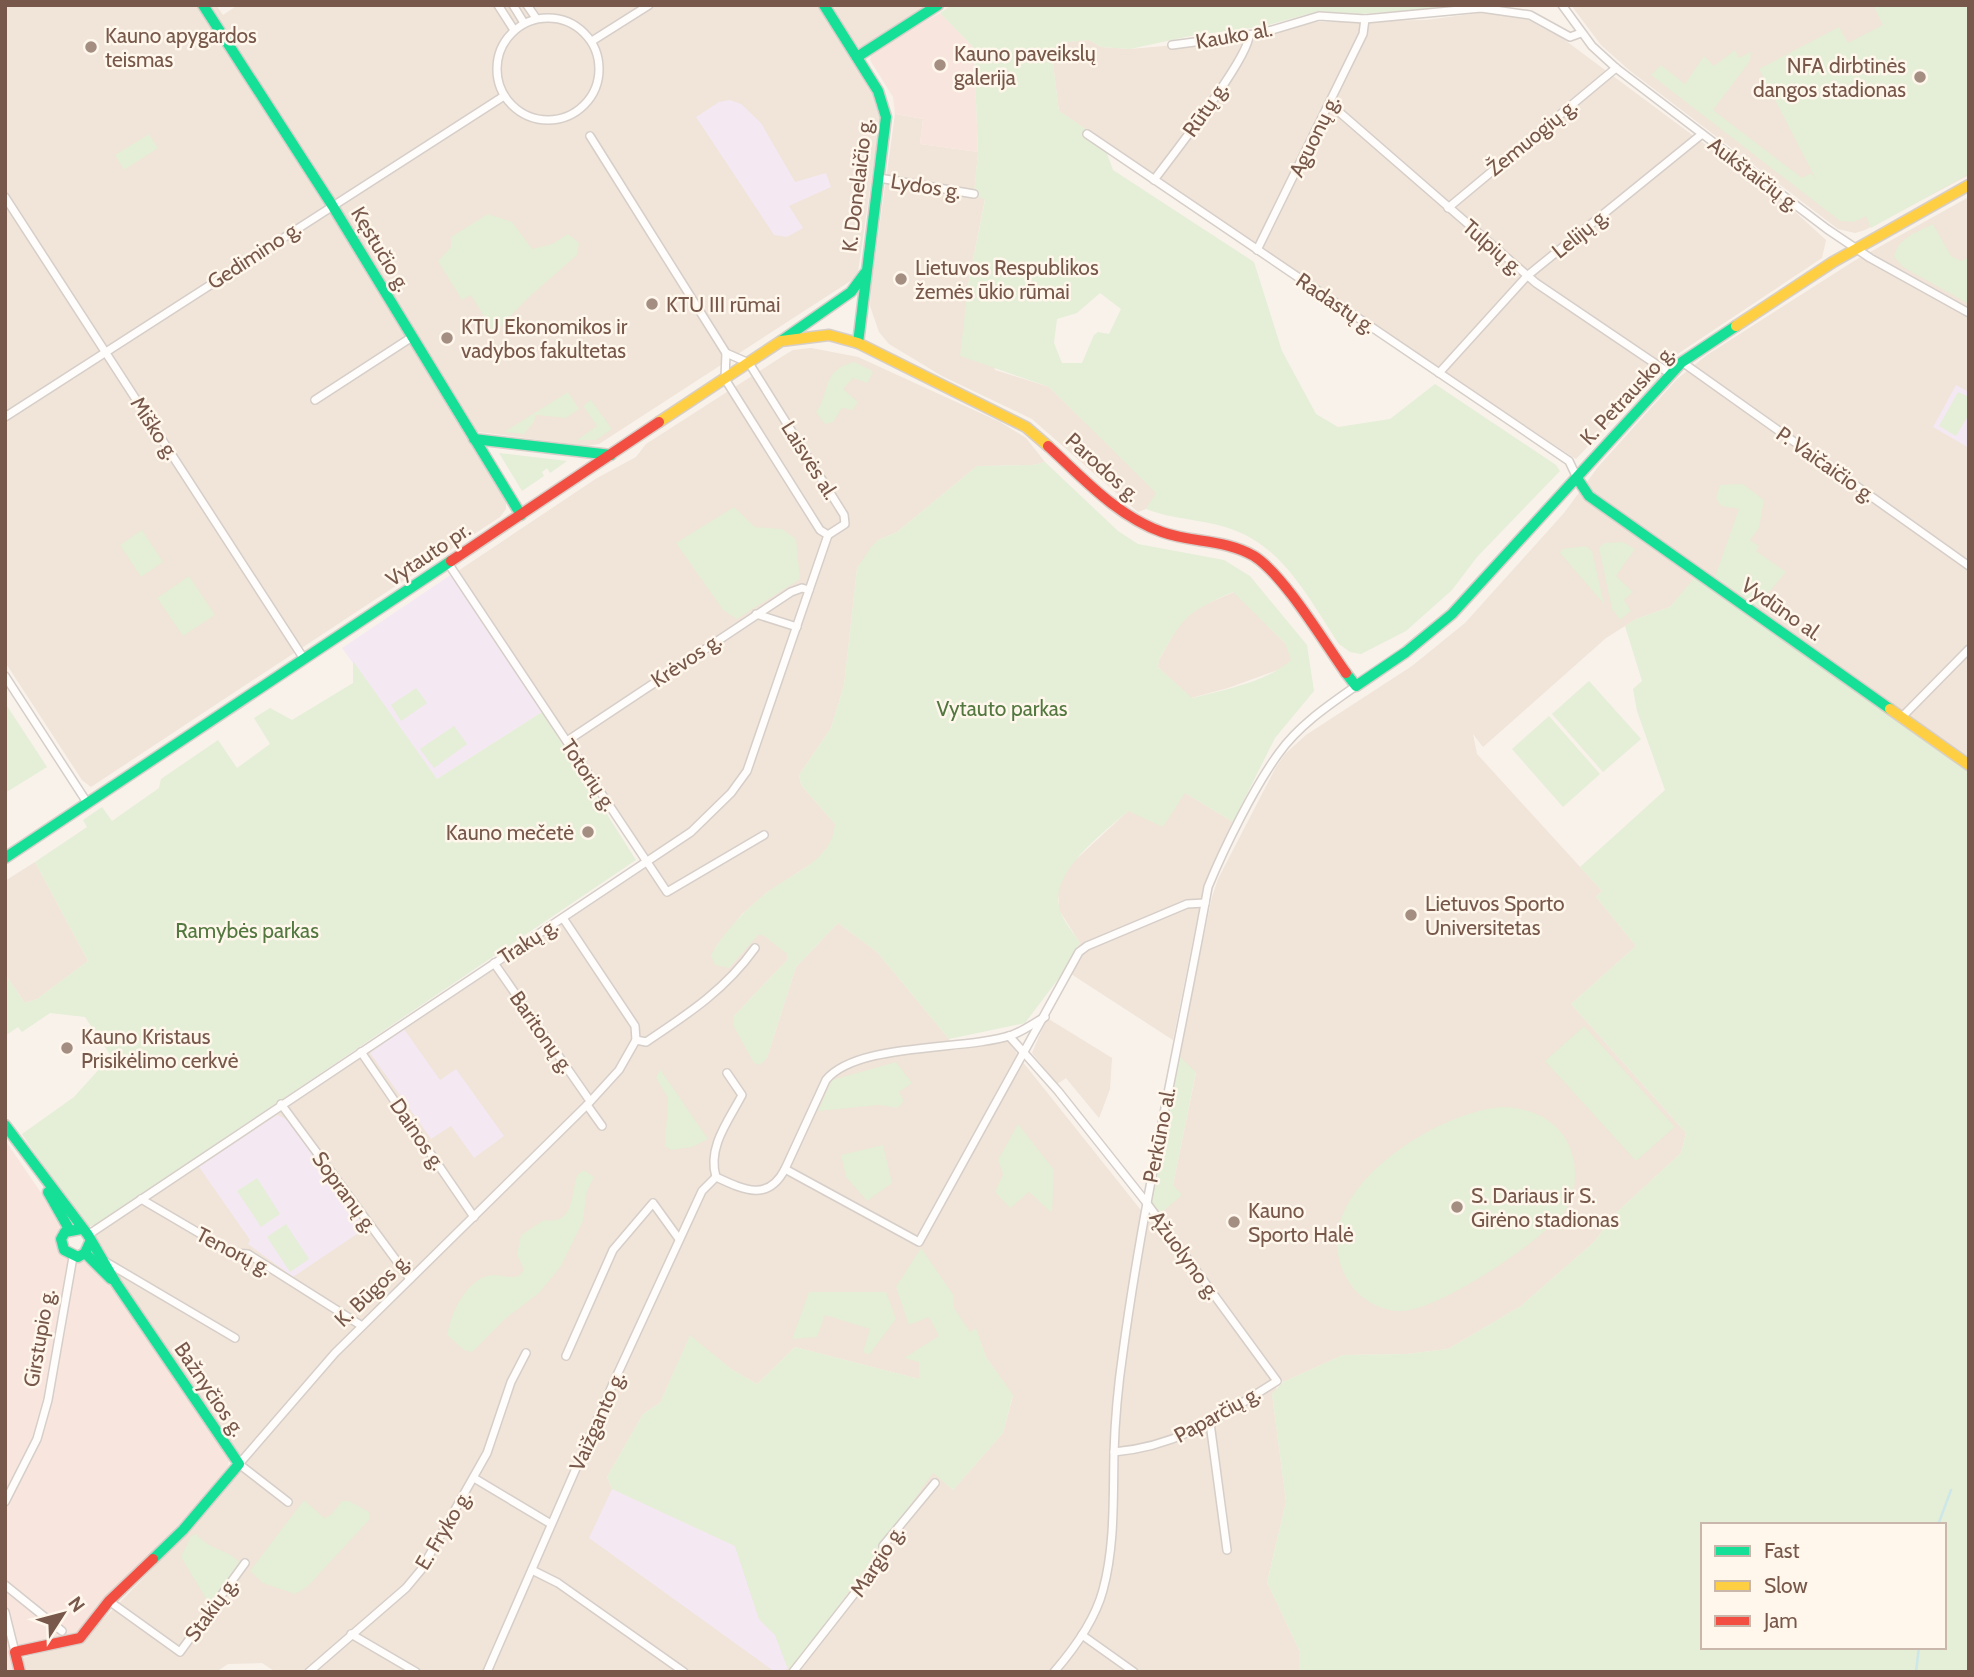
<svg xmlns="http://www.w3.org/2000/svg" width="1974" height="1677" font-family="Cabin,sans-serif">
  <rect width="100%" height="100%" fill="#f8f2eb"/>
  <g fill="#f1e4d8" fill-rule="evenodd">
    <path d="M5,5H216L223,15L238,5H928L849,56L873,95L880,120L858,272L852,280L599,444L587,446L463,430L506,500V509L500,517L91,787L82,780L5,662Z"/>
    <path d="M1571,5H1969V175L1865,230L1855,233L1838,229L1629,70L1601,45Z"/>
    <path d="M1479,13L1520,16L1562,38L1793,210L1826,240L1822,258L1670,359L1576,459L1353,312L1059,111L1052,56L1068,42L1089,40L1101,47L1130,49L1245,39L1317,22L1426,20Z"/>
    <path d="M895,114L923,119L920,144L978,152L974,194L985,199L968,285L995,370L1049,387L1157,493L1146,509L1138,512L1032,419L942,376L889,344L879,332L870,306L871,288Z"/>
    <path d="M1969,197V757L1702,570L1670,607L1636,619L1606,638L1483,747L1473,734L1477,754L1602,891L1596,897L1636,946L1571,1004L1686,1133L1681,1153L1616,1213L1594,1242L1521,1306L1448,1349L1407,1354L1343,1355L1283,1382L1160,1214L1181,1195L1173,1185L1196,1073L1179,1056L1212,897L1218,879L1276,767L1285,754L1306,735L1412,666L1465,623L1564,513L1598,467L1677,379L1707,355L1854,261Z"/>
    <path d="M811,348L858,357L1000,422L1026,438L1045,462L1033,465L977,466L897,532L878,540L857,568L844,685L831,728L799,775L801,785L835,824L834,839L817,860L766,893L742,914L717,945L711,956L729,968L757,935H763L787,953L788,959L733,1017L767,1058L796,967L838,923L877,952L949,1039L954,1050L1008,1041L1012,1044L1018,1056L1140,1209L1153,1219L1277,1389L1272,1394L1286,1502L1267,1582L1299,1650V1672H276L262,1663L228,1664L216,1672H26L23,1658L83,1640L160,1561L247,1464L110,1265L94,1239L96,1235L652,864L458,571L597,478L636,457L646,444L783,356L793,350ZM690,1336L731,1369L757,1384L795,1347L919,1379L981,1343L986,1357L1013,1396L1003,1433L953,1490L933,1472L811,1645L735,1546L612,1489L607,1477L643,1414L660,1403Z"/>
    <path d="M1234,592L1285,643L1291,654V661L1283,668L1228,688L1191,698L1158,667L1159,660L1181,621L1202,606Z"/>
    <path d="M1185,793L1233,822L1203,889L1173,1040L1065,970L1080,943L1059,910L1058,890L1067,868L1128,811Z"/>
    <path d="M35,862L88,961L37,999L25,1003L5,974V881Z"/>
    <path d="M1047,1018L1112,1058L1110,1089L1099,1118L1066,1078L1057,1084L1032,1053Z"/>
  </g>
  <g fill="#f8e6de">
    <path d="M940,13L974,48L978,152L920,144L923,119L895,114L893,97L870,60L872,52Z"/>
    <path d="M5,1140L61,1222L56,1241L58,1249L69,1259L86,1262L108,1281L229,1460L228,1467L184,1521L107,1599L77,1636L12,1646L17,1672H5Z"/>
  </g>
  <g fill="#f4e9f3">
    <path d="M730,100L741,104L761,123L795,182L826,173L831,187L789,206L803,228L787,237L774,235L696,117L719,102Z"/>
    <path d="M1956,385L1969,392V448L1933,427Z"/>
    <path d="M452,574L542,712L437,779L342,648Z"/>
    <path d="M404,1029L440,1080L456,1069L504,1136L474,1158L451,1126L431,1139L370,1053Z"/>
    <path d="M277,1115L286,1119L366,1228L293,1277L248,1244L250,1240L199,1167Z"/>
    <path d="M612,1489L735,1546L759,1619L775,1635L788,1669L775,1672L589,1538Z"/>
  </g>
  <g fill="#e5eed6" fill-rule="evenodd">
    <path d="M952,5H1488L1359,14L1319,11L1261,27L1195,35L1130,49L1101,47L1089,40L1068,42L1052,56L1059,111L1102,140L1113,170L1254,262L1282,351L1316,414L1338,427L1390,419L1435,384L1556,465L1560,471L1477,557L1452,590L1406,631L1361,654L1350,652L1339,644C1308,598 1282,543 1225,527C1199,519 1171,519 1146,509L1156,493L1049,387L960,356L968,285L985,200L974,194L978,152L974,48L940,13ZM1100,293L1121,309L1109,334L1098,332L1094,335L1082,363H1062L1054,343L1057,319L1077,313Z"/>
    <path d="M1873,5H1969V174L1871,228L1866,216L1854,222L1840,221L1651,75L1661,65L1685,84L1704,56L1714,66L1735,50L1739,58L1751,52L1750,61L1713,110L1802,178L1811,173L1817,181L1759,69L1839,27L1848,43L1883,25Z"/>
    <path d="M149,134L158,148L124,170L115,155Z"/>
    <path d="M488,214L512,222L532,249L552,244L568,234L579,243L577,255L529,297L494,333L471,295L462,300L438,261L451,247V237Z"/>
    <path d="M1933,224L1951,256L1961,261L1969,257V304L1903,267L1894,257C1898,237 1916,233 1933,224Z"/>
    <path d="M854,362L871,370L873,373L867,383L853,378L843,389L858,402L853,410L842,408L833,422L825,424L816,412C832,390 820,371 854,362Z"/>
    <path d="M568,392L579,409L566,418L536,415L534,422L524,434L504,432Z"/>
    <path d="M1958,392L1969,397V414L1956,436L1939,426Z"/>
    <path d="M591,400L612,429L596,440H577L597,426L583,406Z"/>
    <path d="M499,453L567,461L550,473L547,468L542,472L544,476L522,491Z"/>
    <path d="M1045,462L1118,531L1138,544L1224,560L1250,576L1307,645L1314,691L1275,738L1233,822L1185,793L1163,827L1128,811C1104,833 1047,873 1060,910C1063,921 1074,933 1080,943L1065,970L1025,1023L949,1039L877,952L838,923L796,967L767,1058L760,1065L754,1063L734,1027L733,1017L788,959L787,954L763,935H758L729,968L715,965L711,955C724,932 744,911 765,894C791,873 832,862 835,824L801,785L799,775L831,728L844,685L857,568L871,547L878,540L897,532L977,466L1033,465ZM1233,592L1285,643L1291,660C1267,682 1223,690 1192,698L1158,667L1159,660C1184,616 1187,612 1233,592Z"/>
    <path d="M1743,484L1764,500L1759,528L1750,540L1759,546L1756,551L1786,572L1757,606L1715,577L1739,509L1721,506L1716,498L1720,485Z"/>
    <path d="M734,507L755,527L782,529L796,539L800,579L737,619L723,610L676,543Z"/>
    <path d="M142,530L163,562L141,577L120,545Z"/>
    <path d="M1623,542L1635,549L1616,576L1633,592L1624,600L1631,611L1620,620L1612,609L1599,548L1604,543Z"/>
    <path d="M1586,546L1592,551L1604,604L1560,553L1562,549Z"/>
    <path d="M189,576L215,615L183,636L157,598Z"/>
    <path d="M1695,577L1969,771V1672H1299V1650L1267,1582L1286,1502L1272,1394L1283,1382L1343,1355L1407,1354L1448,1349L1521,1306L1594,1242L1616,1213L1681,1153L1686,1133L1571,1004L1636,946L1596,897L1602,891L1580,867L1665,790L1637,711L1633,689L1642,681L1625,626L1636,619L1670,607ZM1703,1525H1944V1647H1703Z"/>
    <path d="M353,661L437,779L542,712L636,860L96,1225L84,1227L22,1134L74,1097L111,1056L85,1017L50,1013L22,1032L18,1027L5,1036V974L25,1003L37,999L88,961L35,862L87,827L83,820L102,807L112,821L159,788L161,779L218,740L237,768L270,744L254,718L270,708L292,720L353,683Z"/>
    <path d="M1589,681L1641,739L1603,772L1552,714Z"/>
    <path d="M416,688L427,703L401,721L391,705Z"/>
    <path d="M5,703L47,767L5,793Z"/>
    <path d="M1549,716L1600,774L1563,807L1512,749Z"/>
    <path d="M454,726L467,744L434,768L420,749Z"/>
    <path d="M1584,1026L1675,1127L1636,1161L1545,1061Z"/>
    <path d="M1179,1056L1196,1072L1173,1185L1182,1195L1160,1214L1149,1201Z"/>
    <path d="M896,1062L912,1083L899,1092L904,1101L898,1108L879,1105L818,1111L832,1080Z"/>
    <path d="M660,1069L708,1139L692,1147L671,1150L665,1146L668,1098L656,1078Z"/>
    <path d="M1501,1107C1540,1107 1574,1130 1575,1172C1575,1185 1574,1197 1567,1208C1546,1239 1441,1309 1403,1311C1382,1312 1360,1300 1349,1282C1296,1200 1431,1113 1501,1107Z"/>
    <path d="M1018,1124L1054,1170L1052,1213L1029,1192L1010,1208L995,1192L1003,1174L998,1160Z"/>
    <path d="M883,1145L892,1183L867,1201L846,1177L841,1155Z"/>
    <path d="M584,1170L594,1177L587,1191L583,1221L561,1266L539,1293L506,1318L472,1352L464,1350L447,1335C451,1314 466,1278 492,1275C501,1275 510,1279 519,1276L524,1270L517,1254L521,1235L544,1220C574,1225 571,1196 577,1175Z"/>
    <path d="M257,1178L280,1214L261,1227L237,1191Z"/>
    <path d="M286,1224L309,1259L290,1272L267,1237Z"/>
    <path d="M921,1248L954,1296V1308L970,1332L976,1328L986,1357L1013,1395L1003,1433L953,1490L933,1473L811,1645L788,1669L775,1635L759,1619L735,1546L612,1489L607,1477L643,1414L660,1403L690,1335L731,1369L757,1384L795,1347L919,1379V1362L904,1358L939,1336L929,1317L909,1325L896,1287Z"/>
    <path d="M809,1292H886L896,1319L869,1355L863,1352L870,1329L825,1315L817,1337L792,1339Z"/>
    <path d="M304,1500L324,1518L331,1515L342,1501H349L369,1512L370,1519L307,1587L295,1594L263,1583L250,1571Z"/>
    <path d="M196,1534C211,1551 229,1549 241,1564L210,1605L181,1557L191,1536Z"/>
  </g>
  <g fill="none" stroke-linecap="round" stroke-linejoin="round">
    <g stroke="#cde7e8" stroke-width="2.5">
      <path d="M1938,1525L1951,1490"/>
      <path d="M1916,1672L1919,1647"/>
    </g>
    <g stroke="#d6cec8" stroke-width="10">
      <g id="street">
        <path d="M498,5L514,30"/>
        <path d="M513,5L524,23"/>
        <path d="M527,5L536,18"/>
        <path d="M1562,5L1592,46L1616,68L1827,229L1870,258L1969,313"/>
        <circle cx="548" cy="69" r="51"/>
        <path d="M592,41L649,5"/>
        <path d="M1172,45L1262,33L1319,16L1365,19L1481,8L1530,15L1570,37L1581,33"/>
        <path d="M1330,104L1536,283L1669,373"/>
        <path d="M1087,134L1569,461L1577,478"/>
        <path d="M590,136L726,353L725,379L820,530L828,535"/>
        <path d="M879,178L974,194"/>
        <path d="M1154,180C1171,157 1250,57 1249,35"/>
        <path d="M5,197L304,659"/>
        <path d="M1448,208L1616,68"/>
        <path d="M1257,250L1363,34L1365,19"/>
        <path d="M726,353L749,363L844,515L845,524L828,535"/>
        <path d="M1682,362L1969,566"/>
        <path d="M1439,373L1527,276L1702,134"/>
        <path d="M315,400L412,337"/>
        <path d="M5,417L504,96"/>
        <path d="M448,563L667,892L764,835"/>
        <path d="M756,614L797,627"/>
        <path d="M5,676L88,804"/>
        <path d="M1902,717L1969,649"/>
        <path d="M567,741L791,592L802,588L809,590"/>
        <path d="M563,918L635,1026L636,1040"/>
        <path d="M494,963L590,1101"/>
        <path d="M1009,1036L1058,1091L1146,1202L1277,1381C1222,1415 1181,1446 1114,1452"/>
        <path d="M361,1052L474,1217"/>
        <path d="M281,1104L410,1279"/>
        <path d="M587,1105L602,1126"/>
        <path d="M785,1169L826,1080C857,1042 965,1051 1012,1035C1023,1031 1034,1023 1045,1017"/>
        <path d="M716,1177C707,1147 729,1120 742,1095L727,1073"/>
        <path d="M141,1199L233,1253L248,1254L362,1326"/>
        <path d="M88,1235L691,832L731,793L747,771L828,535"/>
        <path d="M106,1262L235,1338"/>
        <path d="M566,1356L613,1250L653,1203L679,1239"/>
        <path d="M1210,1423L1227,1550"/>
        <path d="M474,1478L551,1524"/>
        <path d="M5,1502L37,1439L48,1400L73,1257"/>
        <path d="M288,1502L239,1464L335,1353L587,1105L619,1070L636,1040L646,1042C688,1014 725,990 755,948"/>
        <path d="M532,1570L558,1583L684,1672"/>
        <path d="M5,1585L62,1631"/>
        <path d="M109,1601L180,1652L245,1563"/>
        <path d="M5,1612L15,1652"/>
        <path d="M351,1634L416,1672"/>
        <path d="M1082,1635L1134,1672"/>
        <path d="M309,1672L406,1588L421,1570L487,1453L511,1382L526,1353"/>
        <path d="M487,1672L612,1386L702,1191L716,1177C744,1190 768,1202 785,1169L919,1242L1079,952L1087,946L1187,904L1205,903"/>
        <path d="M793,1672L887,1552L883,1546L935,1483"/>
        <path d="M1054,1672C1074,1649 1095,1620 1103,1590C1115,1546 1113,1498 1114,1453C1115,1419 1118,1386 1123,1352C1144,1196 1180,1042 1208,887C1224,848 1254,787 1279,753C1299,725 1329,705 1356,686"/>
      </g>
    </g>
    <g stroke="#d7cec8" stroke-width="13">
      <g id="fast">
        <path d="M203,5L332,205L521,515"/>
        <path d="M824,5L878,91L886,117L858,343"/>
        <path d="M857,57L938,5"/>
        <path d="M781,341L851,292L865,273"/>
        <path d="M474,439L611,455"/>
        <path d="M1577,478L1589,496L1890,709"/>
        <path d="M1346,673L1356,686L1406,652L1452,614L1682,362L1736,326"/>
        <path d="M5,858L451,561"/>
        <path d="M5,1125L88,1235L116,1283L239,1464L183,1530L153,1559"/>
        <path d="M48,1192L69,1229"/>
        <path d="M81,1229L65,1232L61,1239L64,1250L78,1257L85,1253L90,1242"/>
        <path d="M85,1253L111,1279"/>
      </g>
    </g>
    <g stroke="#d7cec8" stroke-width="13">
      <g id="slow">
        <path d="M1736,326L1833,262L1969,185"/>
        <path d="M659,422L781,341L829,335L858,343L1026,427L1048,446"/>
        <path d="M1890,709L1969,765"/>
      </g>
    </g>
    <g stroke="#d7cec8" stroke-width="13">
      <g id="jam">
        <path d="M1048,446C1083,478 1117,516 1162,532C1192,543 1225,539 1254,556C1284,575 1324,642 1346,673"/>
        <path d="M451,561L659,422"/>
        <path d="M20,1672L15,1652L80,1638L109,1601L153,1559"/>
      </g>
    </g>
    <use href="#street" stroke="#fefdfc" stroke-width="7"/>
    <use href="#fast" stroke="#16e098" stroke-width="10"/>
    <use href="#slow" stroke="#ffcf43" stroke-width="10"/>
    <use href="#jam" stroke="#f24e42" stroke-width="10"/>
  </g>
  <g fill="#a48e82" stroke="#fff7ec" stroke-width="2.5">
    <circle cx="91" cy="47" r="7"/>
    <circle cx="940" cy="65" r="7"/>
    <circle cx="1920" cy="77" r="7"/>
    <circle cx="901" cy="279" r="7"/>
    <circle cx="652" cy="304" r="7"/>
    <circle cx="447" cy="338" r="7"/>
    <circle cx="588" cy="832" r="7"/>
    <circle cx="1411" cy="915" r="7"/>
    <circle cx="67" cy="1048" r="7"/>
    <circle cx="1457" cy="1207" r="7"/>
    <circle cx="1234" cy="1222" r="7"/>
  </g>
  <g text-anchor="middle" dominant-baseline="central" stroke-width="5" stroke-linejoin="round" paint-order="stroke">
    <g font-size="21" fill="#77584a" stroke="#fff7ec" text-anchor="start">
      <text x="105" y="35">Kauno apygardos<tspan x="105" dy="24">teismas</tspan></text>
      <text x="954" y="53">Kauno paveikslų<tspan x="954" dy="24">galerija</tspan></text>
      <text x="1906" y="65" text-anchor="end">NFA dirbtinės<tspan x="1906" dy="24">dangos stadionas</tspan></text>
      <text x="915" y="267">Lietuvos Respublikos<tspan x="915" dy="24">žemės ūkio rūmai</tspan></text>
      <text x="666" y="304">KTU III rūmai</text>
      <text x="461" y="326">KTU Ekonomikos ir<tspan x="461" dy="24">vadybos fakultetas</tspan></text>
      <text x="574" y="832" text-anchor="end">Kauno mečetė</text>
      <text x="1425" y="903">Lietuvos Sporto<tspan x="1425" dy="24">Universitetas</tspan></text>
      <text x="81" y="1036">Kauno Kristaus<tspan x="81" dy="24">Prisikėlimo cerkvė</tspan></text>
      <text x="1471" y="1195">S. Dariaus ir S.<tspan x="1471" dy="24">Girėno stadionas</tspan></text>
      <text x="1248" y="1210">Kauno<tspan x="1248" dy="24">Sporto Halė</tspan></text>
    </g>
    <g font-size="21" fill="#77584a" stroke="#fff7ec">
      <text transform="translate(1234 35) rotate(-10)">Kauko al.</text>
      <text transform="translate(1205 109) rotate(-55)">Rūtų g.</text>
      <text transform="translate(1314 136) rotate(-64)">Aguonų g.</text>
      <text transform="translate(1532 137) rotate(-39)">Žemuogių g.</text>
      <text transform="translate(1754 174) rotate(37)">Aukštaičių g.</text>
      <text transform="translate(857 185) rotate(-83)">K. Donelaičio g.</text>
      <text transform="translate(926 186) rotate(9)">Lydos g.</text>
      <text transform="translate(1580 233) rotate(-39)">Lelijų g.</text>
      <text transform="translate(1493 247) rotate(41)">Tulpių g.</text>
      <text transform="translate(381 249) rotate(59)">Kęstučio g.</text>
      <text transform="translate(254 255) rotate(-33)">Gedimino g.</text>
      <text transform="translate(1336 303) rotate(34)">Radastų g.</text>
      <text transform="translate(1627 395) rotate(-47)">K. Petrausko g.</text>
      <text transform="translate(155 428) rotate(57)">Miško g.</text>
      <text transform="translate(810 460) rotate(58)">Laisvės al.</text>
      <text transform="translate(1826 464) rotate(35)">P. Vaičaičio g.</text>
      <text transform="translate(1103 467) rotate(42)">Parodos g.</text>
      <text transform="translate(428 554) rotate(-34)">Vytauto pr.</text>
      <text transform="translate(1782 609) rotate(35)">Vydūno al.</text>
      <text transform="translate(686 660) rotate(-34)">Krėvos g.</text>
      <text transform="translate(589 775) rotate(56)">Totorių g.</text>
      <text transform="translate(528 941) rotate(-33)">Trakų g.</text>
      <text transform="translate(542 1032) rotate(55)">Baritonų g.</text>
      <text transform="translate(418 1134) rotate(56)">Dainos g.</text>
      <text transform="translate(1159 1135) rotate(-79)">Perkūno al.</text>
      <text transform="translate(345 1192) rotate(54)">Sopranų g.</text>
      <text transform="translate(234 1251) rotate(27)">Tenorų g.</text>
      <text transform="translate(1185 1255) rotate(54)">Ąžuolyno g.</text>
      <text transform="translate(372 1290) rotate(-44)">K. Būgos g.</text>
      <text transform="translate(39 1338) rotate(-80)">Girstupio g.</text>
      <text transform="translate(210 1389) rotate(56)">Bažnyčios g.</text>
      <text transform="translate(1217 1414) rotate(-29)">Paparčių g.</text>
      <text transform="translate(597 1421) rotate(-66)">Vaižganto g.</text>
      <text transform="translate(443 1530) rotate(-59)">E. Fryko g.</text>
      <text transform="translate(877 1561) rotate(-57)">Margio g.</text>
      <text transform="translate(211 1609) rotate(-54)">Stakių g.</text>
    </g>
    <g font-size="21" fill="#52773f" stroke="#fff7ec">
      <text x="1002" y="708">Vytauto parkas</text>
      <text x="247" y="930">Ramybės parkas</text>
    </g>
  </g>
  <rect width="1974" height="1677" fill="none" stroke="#77584a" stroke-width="14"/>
  <rect x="1701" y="1523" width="245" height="126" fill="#fff7ec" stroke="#c9b7ab" stroke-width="2"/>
  <rect x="1715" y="1546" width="35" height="10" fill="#16e098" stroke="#c9b7ab" stroke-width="2"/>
  <text x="1764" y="1558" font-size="21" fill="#77584a">Fast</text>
  <rect x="1715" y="1581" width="35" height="10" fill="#ffcf43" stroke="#c9b7ab" stroke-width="2"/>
  <text x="1764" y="1593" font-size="21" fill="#77584a">Slow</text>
  <rect x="1715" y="1616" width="35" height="10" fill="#f24e42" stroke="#c9b7ab" stroke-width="2"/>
  <text x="1764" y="1628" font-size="21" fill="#77584a">Jam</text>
  <g transform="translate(63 1614) rotate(54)" stroke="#fff7ec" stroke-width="5" paint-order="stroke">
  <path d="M0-5L12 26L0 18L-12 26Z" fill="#77584a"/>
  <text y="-10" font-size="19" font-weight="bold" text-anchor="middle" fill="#77584a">N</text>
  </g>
</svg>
